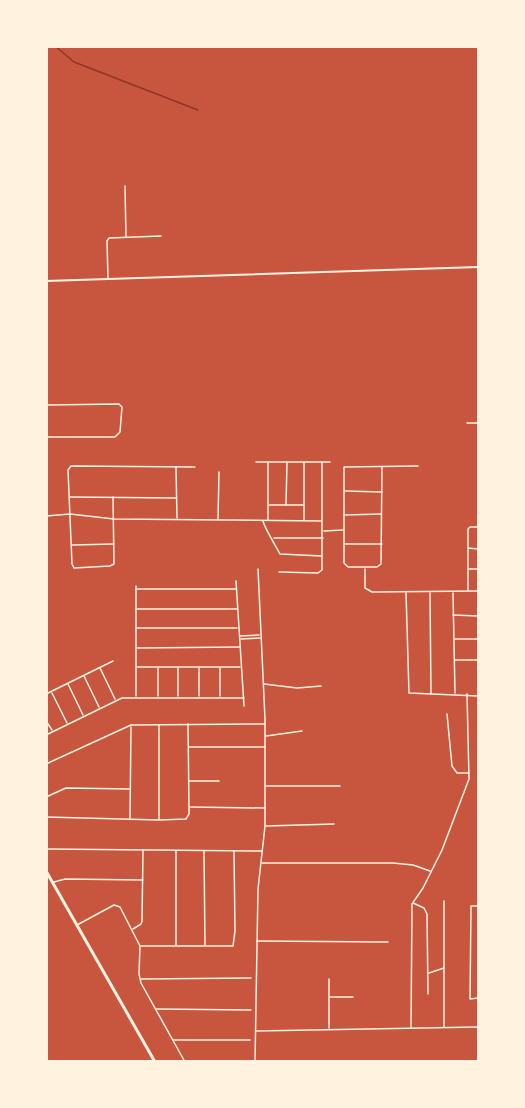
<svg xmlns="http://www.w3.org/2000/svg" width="525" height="1108" font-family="'Source Sans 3',sans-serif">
  <rect width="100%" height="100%" fill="#c8553d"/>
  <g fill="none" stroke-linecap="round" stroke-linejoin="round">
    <path stroke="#8f3625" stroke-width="1.5" d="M55,46L74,62L198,110"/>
    <g stroke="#fff3e0" stroke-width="1.5">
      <path d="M125,186L126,237"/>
      <path d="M108,279L107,241L109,238L161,236"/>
      <path d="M46,405L119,404L122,407L120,432L115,437H46"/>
      <path d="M467,423H478"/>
      <path d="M256,462H330"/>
      <path d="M268,462V520"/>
      <path d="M176,467L177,518"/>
      <path d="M382,467L381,564L377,567H348L344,563V467L418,466"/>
      <path d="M345,491L382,492"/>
      <path d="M70,497L176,498"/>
      <path d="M113,497L114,564L110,566L74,568L72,564L68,470L71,466L195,467"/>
      <path d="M269,505H303"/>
      <path d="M286,505L287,462"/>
      <path d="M344,515L381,514"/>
      <path d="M46,516L70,514L114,519L322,521"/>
      <path d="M218,519L219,472"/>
      <path d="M304,520V462"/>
      <path d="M263,521C265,529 276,546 280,554L322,556"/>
      <path d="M324,531L343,530"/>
      <path d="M274,538H323"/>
      <path d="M345,544H382"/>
      <path d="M72,545L114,544"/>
      <path d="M468,548L478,549"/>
      <path d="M365,569V588L372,592L478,591"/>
      <path d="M469,569H478"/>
      <path d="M279,572L318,573L322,570V462"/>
      <path d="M236,581L244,706"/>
      <path d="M136,589H236"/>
      <path d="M468,590V529L470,527H478"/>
      <path d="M406,593L409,693L478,696"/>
      <path d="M430,593L431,694"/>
      <path d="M453,593L455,693"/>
      <path d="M137,609H237"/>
      <path d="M453,615L478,616"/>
      <path d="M137,628H237"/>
      <path d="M240,636L259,635"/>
      <path d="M241,639L260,638"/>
      <path d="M455,639H478"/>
      <path d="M137,648L240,647"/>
      <path d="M455,660H478"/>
      <path d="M137,667H240"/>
      <path d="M100,668L115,699"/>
      <path d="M158,668V696"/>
      <path d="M178,668V696"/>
      <path d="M84,676L99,707"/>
      <path d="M68,684L83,715"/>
      <path d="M264,684L297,688L321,686"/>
      <path d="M52,693L67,723"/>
      <path d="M46,694L113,661"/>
      <path d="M136,696V586"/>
      <path d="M199,696V668"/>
      <path d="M220,696V668"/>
      <path d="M447,714L452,766L457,773H469"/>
      <path d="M46,721L52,730"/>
      <path d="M46,735L122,698H244"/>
      <path d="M266,736L302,731"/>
      <path d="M189,747H265"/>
      <path d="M46,764L131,725L265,724"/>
      <path d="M189,781H219"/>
      <path d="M266,786H340"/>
      <path d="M46,797L66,788L130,789"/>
      <path d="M190,807L265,808"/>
      <path d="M46,817L159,820L186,819L189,814V807L188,724"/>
      <path d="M130,818L131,727"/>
      <path d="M159,819V725"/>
      <path d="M266,826L334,824"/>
      <path d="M46,849L262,851"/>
      <path d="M204,851L205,945"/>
      <path d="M262,863H393L413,865L430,871"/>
      <path d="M54,882L65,879L143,880"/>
      <path d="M413,903L424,908L427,914L428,994"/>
      <path d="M478,906H471L470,999L478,998"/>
      <path d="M77,925L114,905L120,907L140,946L139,974L141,983L185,1062"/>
      <path d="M133,929L141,924L142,921L143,850"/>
      <path d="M257,941L388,942"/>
      <path d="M176,945V851"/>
      <path d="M141,946H233L235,931L234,851"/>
      <path d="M429,973L444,968"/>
      <path d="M141,979L251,978"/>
      <path d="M329,979V1028"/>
      <path d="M330,997H353"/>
      <path d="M156,1009L251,1010"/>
      <path d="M444,1027V901"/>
      <path d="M411,1028L412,904L423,888L442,850L469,779L467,694"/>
      <path d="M256,1031L478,1027"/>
      <path d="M173,1040H250"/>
      <path d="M255,1062L258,889L265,826V719L258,569"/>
    </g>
    <path stroke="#fff3e0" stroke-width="2" d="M46,281L478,267"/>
    <path stroke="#fff3e0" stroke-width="3" d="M46,871L155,1062"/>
  </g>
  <rect width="525" height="1108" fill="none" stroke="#fff3e0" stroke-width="96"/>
</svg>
